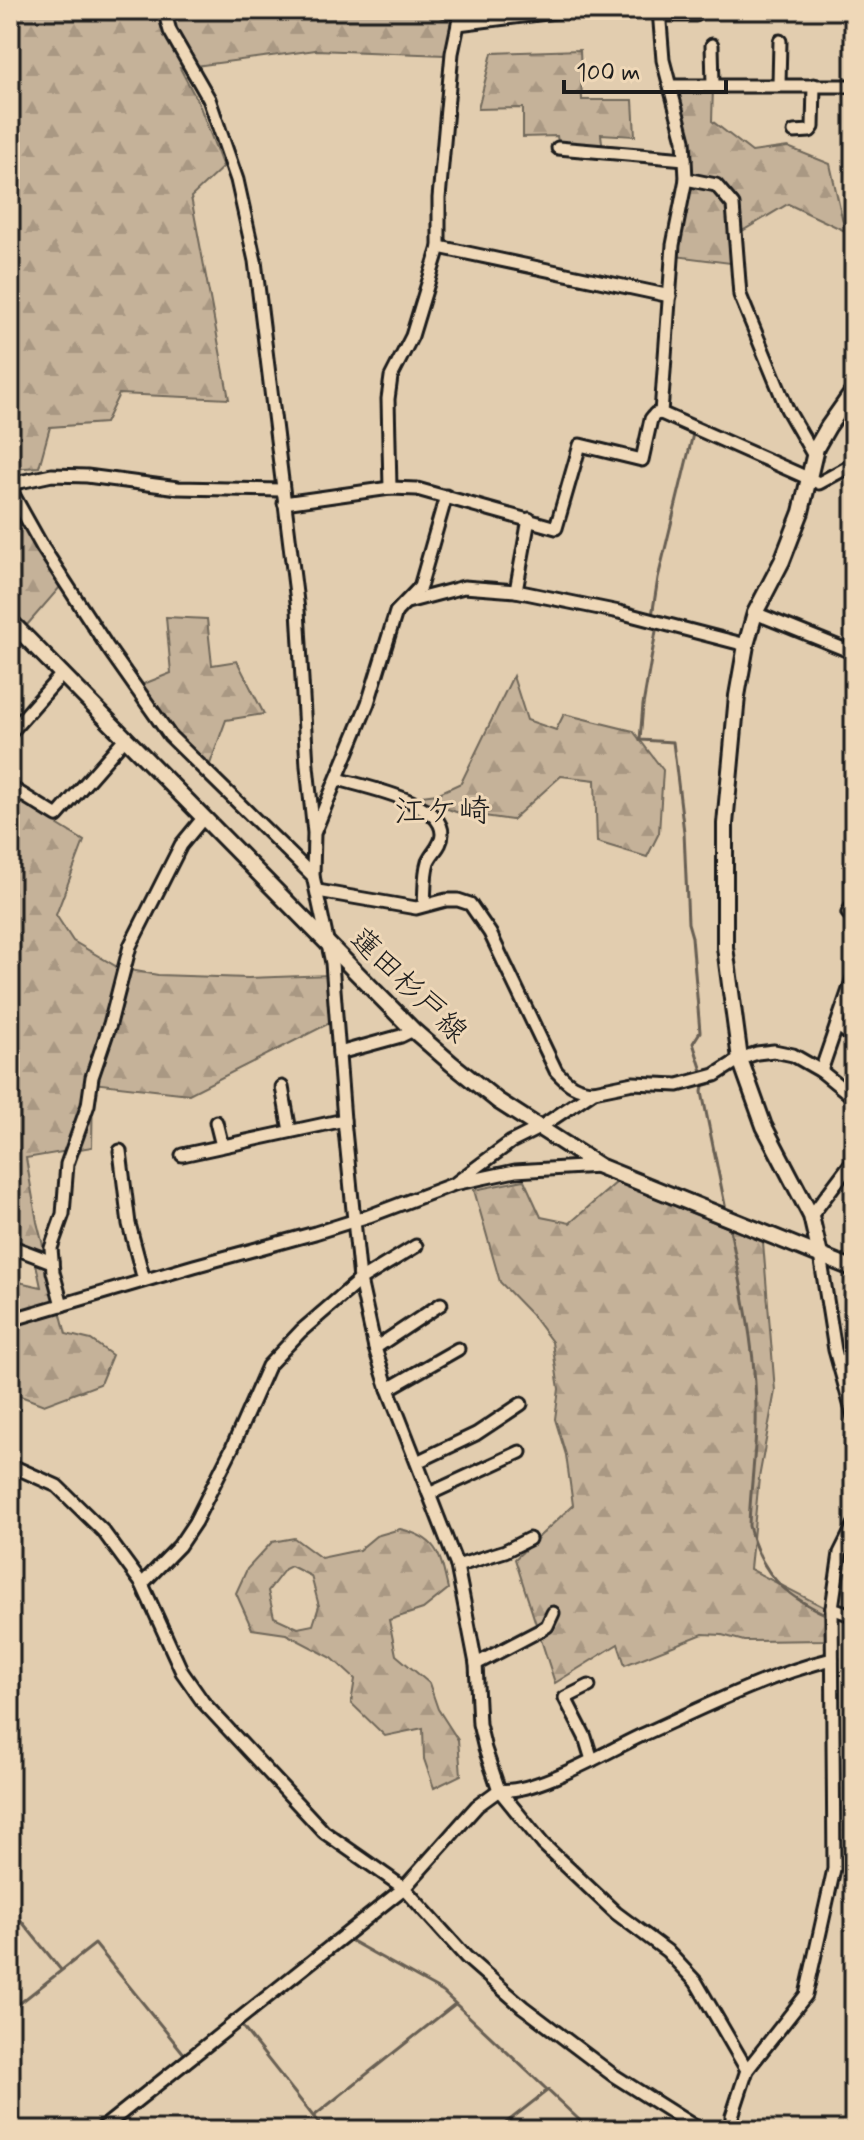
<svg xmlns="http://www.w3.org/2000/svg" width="864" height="2140" font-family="Mynerve,'Klee One',sans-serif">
  <defs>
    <pattern id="forest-firs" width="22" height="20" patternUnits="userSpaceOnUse" patternTransform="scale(2)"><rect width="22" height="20" fill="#c5b299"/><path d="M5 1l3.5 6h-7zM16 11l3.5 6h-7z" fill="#a99883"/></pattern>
  </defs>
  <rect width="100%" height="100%" fill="#e2cdaf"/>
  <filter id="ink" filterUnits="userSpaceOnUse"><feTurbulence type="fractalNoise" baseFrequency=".0125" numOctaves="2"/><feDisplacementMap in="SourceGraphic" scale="16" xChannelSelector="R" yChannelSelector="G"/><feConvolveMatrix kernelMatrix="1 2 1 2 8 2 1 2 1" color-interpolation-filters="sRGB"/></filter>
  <g filter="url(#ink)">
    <g fill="url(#forest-firs)" stroke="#70675a" stroke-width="2" fill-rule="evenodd">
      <path d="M10,10H458L445,55L316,50L180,68L199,104L223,167L191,197L229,399L119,394L105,423L50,427L39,467L10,469Z"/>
      <path d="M580,50L582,100H633L635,136L601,134L603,151L559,148L557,136L523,137V108L478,109L492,53Z"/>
      <path d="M713,88L712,121L752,152L788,147L830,164L845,231L788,204L739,233L730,263L675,256L689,185L690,140L676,89Z"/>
      <path d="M10,503L61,586L27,625L10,611Z"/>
      <path d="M166,617L207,619L212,665L237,661L264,714L226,720L210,764L173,732L141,685L171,673Z"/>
      <path d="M513,676L527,720L556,730L564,714L633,731L663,770L659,833L647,857L597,842L595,780L561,776L512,820L456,812L414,797L437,794L461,783Z"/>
      <path d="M10,795L84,841L56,915L73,941L119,968L158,975L248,978L330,975V1023L189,1094L93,1083L92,1147L26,1158L37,1222L66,1334L91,1340L112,1355L100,1384L44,1405L10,1392V1280L41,1287L33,1250L10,1241Z"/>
      <path d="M524,1180L541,1217L570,1223L617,1182L763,1242L775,1391L759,1478L750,1569L824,1607L825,1640L744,1641L722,1635L703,1634L625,1665L618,1644L555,1683L515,1559L573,1505L566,1455L555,1419L559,1389L552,1342L531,1314L500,1282L474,1190Z"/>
      <path d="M400,1529C438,1538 440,1554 448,1589L423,1609L389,1620L396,1655L429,1683L438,1709L458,1740L461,1775L434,1788L424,1759L423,1728L385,1736L351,1703L355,1679L332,1658L286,1634L252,1629L236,1593L247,1569L272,1542L294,1538L321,1558L359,1550L376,1536ZM291,1566L311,1576L319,1606L313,1625L298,1628L274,1617L268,1591L285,1569Z"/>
    </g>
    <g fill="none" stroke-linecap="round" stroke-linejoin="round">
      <g stroke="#675f53" stroke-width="3">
        <path d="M652,616L658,578L693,434"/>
        <path d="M656,631L643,705L640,740L673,742L684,832L688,923L692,937L700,1032L693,1043L703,1074"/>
        <path d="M703,1086L702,1092L726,1210"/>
        <path d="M730,1229C743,1294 758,1360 756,1427C755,1460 750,1493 749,1526C761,1574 784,1595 827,1615"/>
        <path d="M841,1618L854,1623"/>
        <path d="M10,1907L61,1970"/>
        <path d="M348,1939L443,1992L590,2130"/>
        <path d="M317,1964L241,2025L324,2130"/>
        <path d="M10,2011L95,1944L185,2055L224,2023"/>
        <path d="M314,2116L455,2004"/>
        <path d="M124,2118L232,2033"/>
        <path d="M296,2130L304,2124"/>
        <path d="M497,2130L548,2090"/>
        <path d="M851,2130L854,2121"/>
      </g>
      <g stroke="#1c1c1c" stroke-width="17">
        <g id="street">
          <path d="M164,10L170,31L209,99L237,180L255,261L298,610L307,766L314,833L313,876L332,963L344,1120L360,1280L375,1348L388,1389L457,1566L476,1664L479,1724L485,1749L499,1790L543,1844L616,1913L667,1951L696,1982L747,2070"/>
          <path d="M443,10L460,13"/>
          <path d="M659,10L663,60L684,140L686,179L673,245L661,413"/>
          <path d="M165,14L179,10"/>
          <path d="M661,15H696"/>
          <path d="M458,24L571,10"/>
          <path d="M712,45L713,85"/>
          <path d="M779,84L780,41"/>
          <path d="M670,86H854"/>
          <path d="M794,132L810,131L813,127L814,85"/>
          <path d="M558,148L685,159"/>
          <path d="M686,179L716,185L733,205L740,295L787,409L814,456"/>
          <path d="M439,247L670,296"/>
          <path d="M661,413L819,483L854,464"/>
          <path d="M10,484L52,475L87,476L178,488L282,490"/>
          <path d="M390,488L388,399L391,377L412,336L439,247V198L452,53L461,10"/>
          <path d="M10,489L43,548L108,648L170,736L313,876"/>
          <path d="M284,503L390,488L417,489L556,528L580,445L642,460L651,419L655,414L661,413"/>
          <path d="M516,591L529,519"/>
          <path d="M407,602L464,587L516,591L619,612L746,645"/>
          <path d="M755,613L854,653"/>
          <path d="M10,733L63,673"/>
          <path d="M338,779C364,787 442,801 442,834C442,846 432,852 428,862C424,874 425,892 424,905"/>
          <path d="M10,787L57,816L126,737"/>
          <path d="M315,831L368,703L396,612L420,587L446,496"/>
          <path d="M318,891L416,908L446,900H458L470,904L490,933L556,1071C568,1084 575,1090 594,1091"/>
          <path d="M854,902L848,913L854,919"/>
          <path d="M837,1025L854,1038"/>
          <path d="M339,1053L401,1036L413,1030"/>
          <path d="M821,1071L854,975"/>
          <path d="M282,1087L290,1131"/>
          <path d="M216,1122L222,1146"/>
          <path d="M120,1151L129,1224L144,1280"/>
          <path d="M182,1155L344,1120"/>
          <path d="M457,1182L511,1142L539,1128L594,1091L633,1083L678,1085L715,1075L740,1059L757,1053L774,1051L793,1055L821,1071L854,1098"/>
          <path d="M811,1216L854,1159"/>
          <path d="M10,1246L52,1262"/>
          <path d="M820,1255L835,1350L854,1418"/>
          <path d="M62,1305L53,1272L51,1248L63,1214L67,1164L88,1105L92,1077L110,1024L130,946L181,845L204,817"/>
          <path d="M10,1320L194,1266L315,1233L369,1216L454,1184L515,1171L599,1166"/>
          <path d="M375,1348L441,1304"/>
          <path d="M388,1389L458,1349"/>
          <path d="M417,1462L476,1434L521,1404"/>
          <path d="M10,1465L57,1486L103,1531L142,1584L182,1672L203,1702L324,1832L404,1888L466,1957L523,2007L613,2075L700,2130"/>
          <path d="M429,1494L520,1452"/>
          <path d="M457,1566L505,1551L529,1539"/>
          <path d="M142,1584L179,1546L195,1522L232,1448L268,1366L301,1331L360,1280L416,1246"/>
          <path d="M832,1608L854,1616"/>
          <path d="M476,1664L539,1631L547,1626L553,1613"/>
          <path d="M589,1686L565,1698L585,1737L592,1760"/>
          <path d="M100,2130L404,1888L477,1806L499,1790C533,1795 606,1752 640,1736C702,1708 765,1676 832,1659"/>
          <path d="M732,2130V2116L747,2070L806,1995L834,1869L832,1608L840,1553L854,1525"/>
        </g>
      </g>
      <g stroke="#1c1c1c" stroke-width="20">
        <g id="secondary">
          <path d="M10,621L413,1030L452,1064L498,1101L599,1166L854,1269"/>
          <path d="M820,1255L811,1216L764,1126L740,1059L725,947V824L737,696L746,645L755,613L782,561L801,512L816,448L828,427L854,390"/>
        </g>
      </g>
      <use href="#street" stroke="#efd8b8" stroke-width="11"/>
      <use href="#secondary" stroke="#efd8b8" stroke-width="14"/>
    </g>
  </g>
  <g text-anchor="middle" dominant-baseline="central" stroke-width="6" stroke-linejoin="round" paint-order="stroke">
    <g font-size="30" fill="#1c1c1c" stroke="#efd8b8">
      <text transform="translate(408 986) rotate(44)">蓮田杉戸線</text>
    </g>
    <g font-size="32" fill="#1c1c1c" stroke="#efd8b8">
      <text x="442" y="812">江ケ崎</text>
    </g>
  </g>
  <rect width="864" height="2140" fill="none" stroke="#efd8b8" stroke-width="40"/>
  <rect x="20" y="20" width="824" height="2100" fill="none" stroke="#1c1c1c" stroke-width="3" filter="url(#ink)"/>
  <path d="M564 80v12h162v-12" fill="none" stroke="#1c1c1c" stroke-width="4"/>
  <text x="576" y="80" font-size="24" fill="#1c1c1c" stroke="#efd8b8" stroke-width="6" paint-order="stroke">100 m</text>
</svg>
